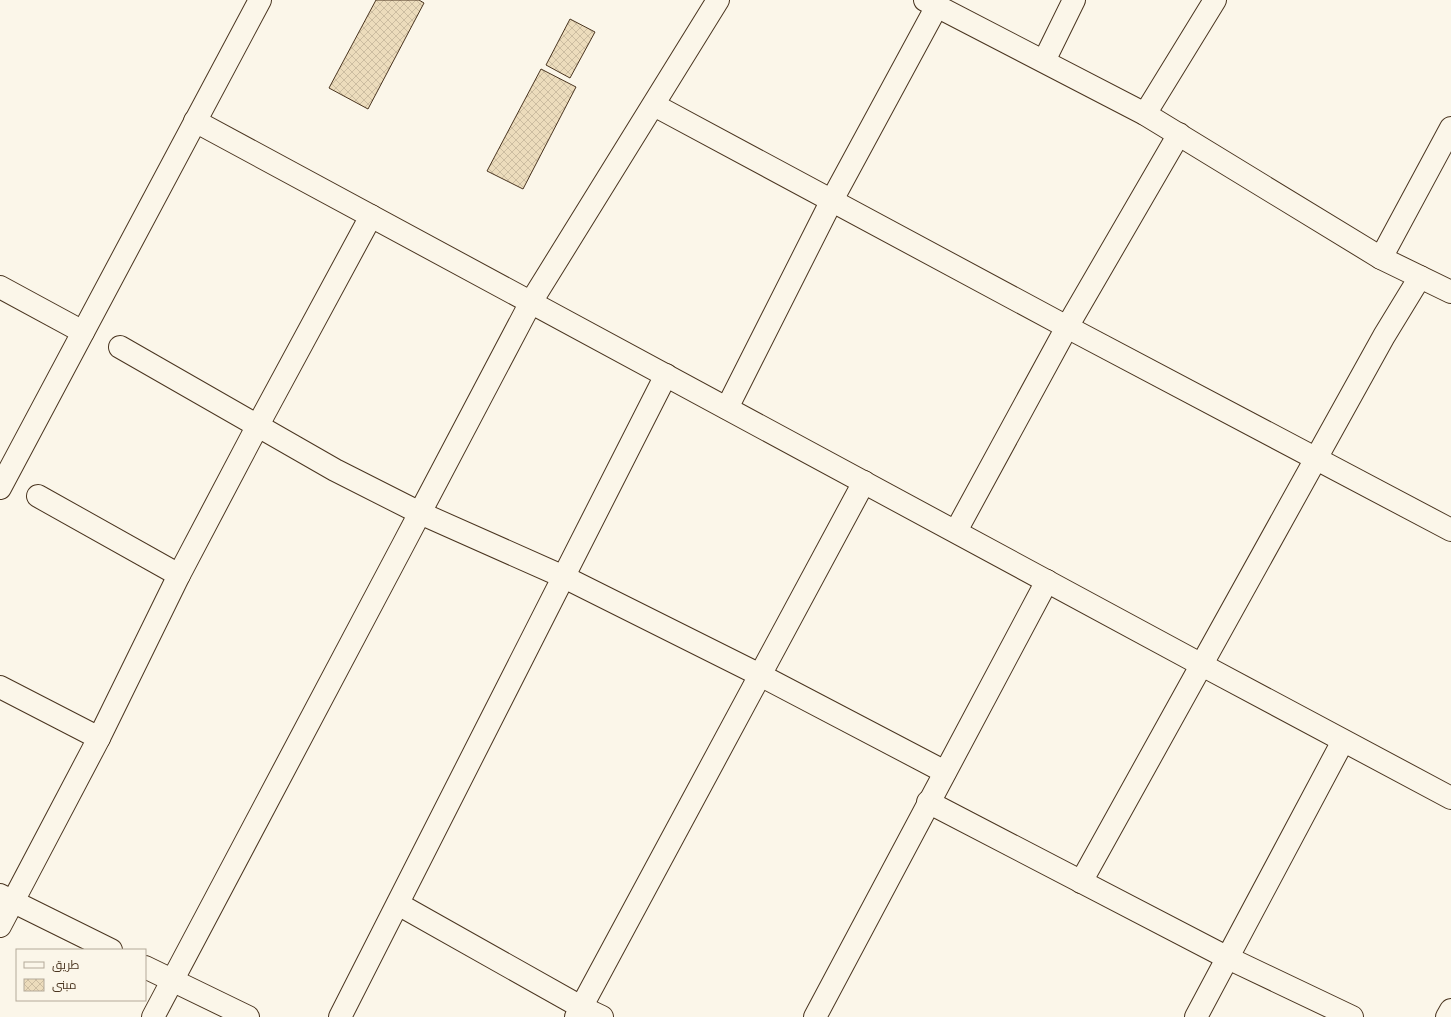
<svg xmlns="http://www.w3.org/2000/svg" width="1451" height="1017" font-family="Cabin,Cairo,sans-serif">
  <defs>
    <pattern id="building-cross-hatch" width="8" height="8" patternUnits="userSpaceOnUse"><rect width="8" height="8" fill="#ecdcbc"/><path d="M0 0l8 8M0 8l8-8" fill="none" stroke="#ccbda1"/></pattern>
  </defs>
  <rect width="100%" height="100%" fill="#fbf6e9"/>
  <g fill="url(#building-cross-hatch)" stroke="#4a3520">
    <path d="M376,0H419L424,3L368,109L329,88Z"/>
    <path d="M570,19L595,32L570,78L546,65Z"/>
    <path d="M541,69L576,87L523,189L487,171Z"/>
  </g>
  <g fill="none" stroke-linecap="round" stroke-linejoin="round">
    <g stroke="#4a3520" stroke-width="24">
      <g id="street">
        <path d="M925,0L1145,114L1381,258L1451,292"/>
        <path d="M1044,61L1074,0"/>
        <path d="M654,105L1067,327L1451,530"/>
        <path d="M1145,114L1215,0"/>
        <path d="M195,121L1202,665L1451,798"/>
        <path d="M1381,258L1451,128"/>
        <path d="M0,287L83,332"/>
        <path d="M120,347L335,470L420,513L564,577L760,675L945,772"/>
        <path d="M727,408L832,200L937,6"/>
        <path d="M38,496L179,575"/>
        <path d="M956,531L1067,327L1179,134"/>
        <path d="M0,687L99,738"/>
        <path d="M928,802L1228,958L1352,1017"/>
        <path d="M1081,882L1384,336L1420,277"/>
        <path d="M0,895L111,950"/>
        <path d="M398,904L581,1007L602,1017"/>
        <path d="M0,926L99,738L179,575L258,425L371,216"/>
        <path d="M145,967L248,1017"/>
        <path d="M153,1017L403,545L531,302L718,0"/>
        <path d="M340,1017L666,375"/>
        <path d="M576,1017L864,482"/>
        <path d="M815,1017L1047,581"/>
        <path d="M1196,1017L1343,741"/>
        <path d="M1447,1017L1451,1010"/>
      </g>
    </g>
    <g stroke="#4a3520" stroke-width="24">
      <path id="secondary" d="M0,488L260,0"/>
    </g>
    <use href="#street" stroke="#fbf6e9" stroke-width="22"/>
    <use href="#secondary" stroke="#fbf6e9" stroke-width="22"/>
  </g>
  <rect x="16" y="949" width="130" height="52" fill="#fbf6e9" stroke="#b4a999"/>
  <rect x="24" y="962" width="20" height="6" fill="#fbf6e9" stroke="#b4a999"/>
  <text x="52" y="969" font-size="12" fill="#4a3520">طريق</text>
  <rect x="24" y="979" width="20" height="12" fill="url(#building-cross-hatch)" stroke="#b4a999"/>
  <text x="52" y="989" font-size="12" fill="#4a3520">مبنى</text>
</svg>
